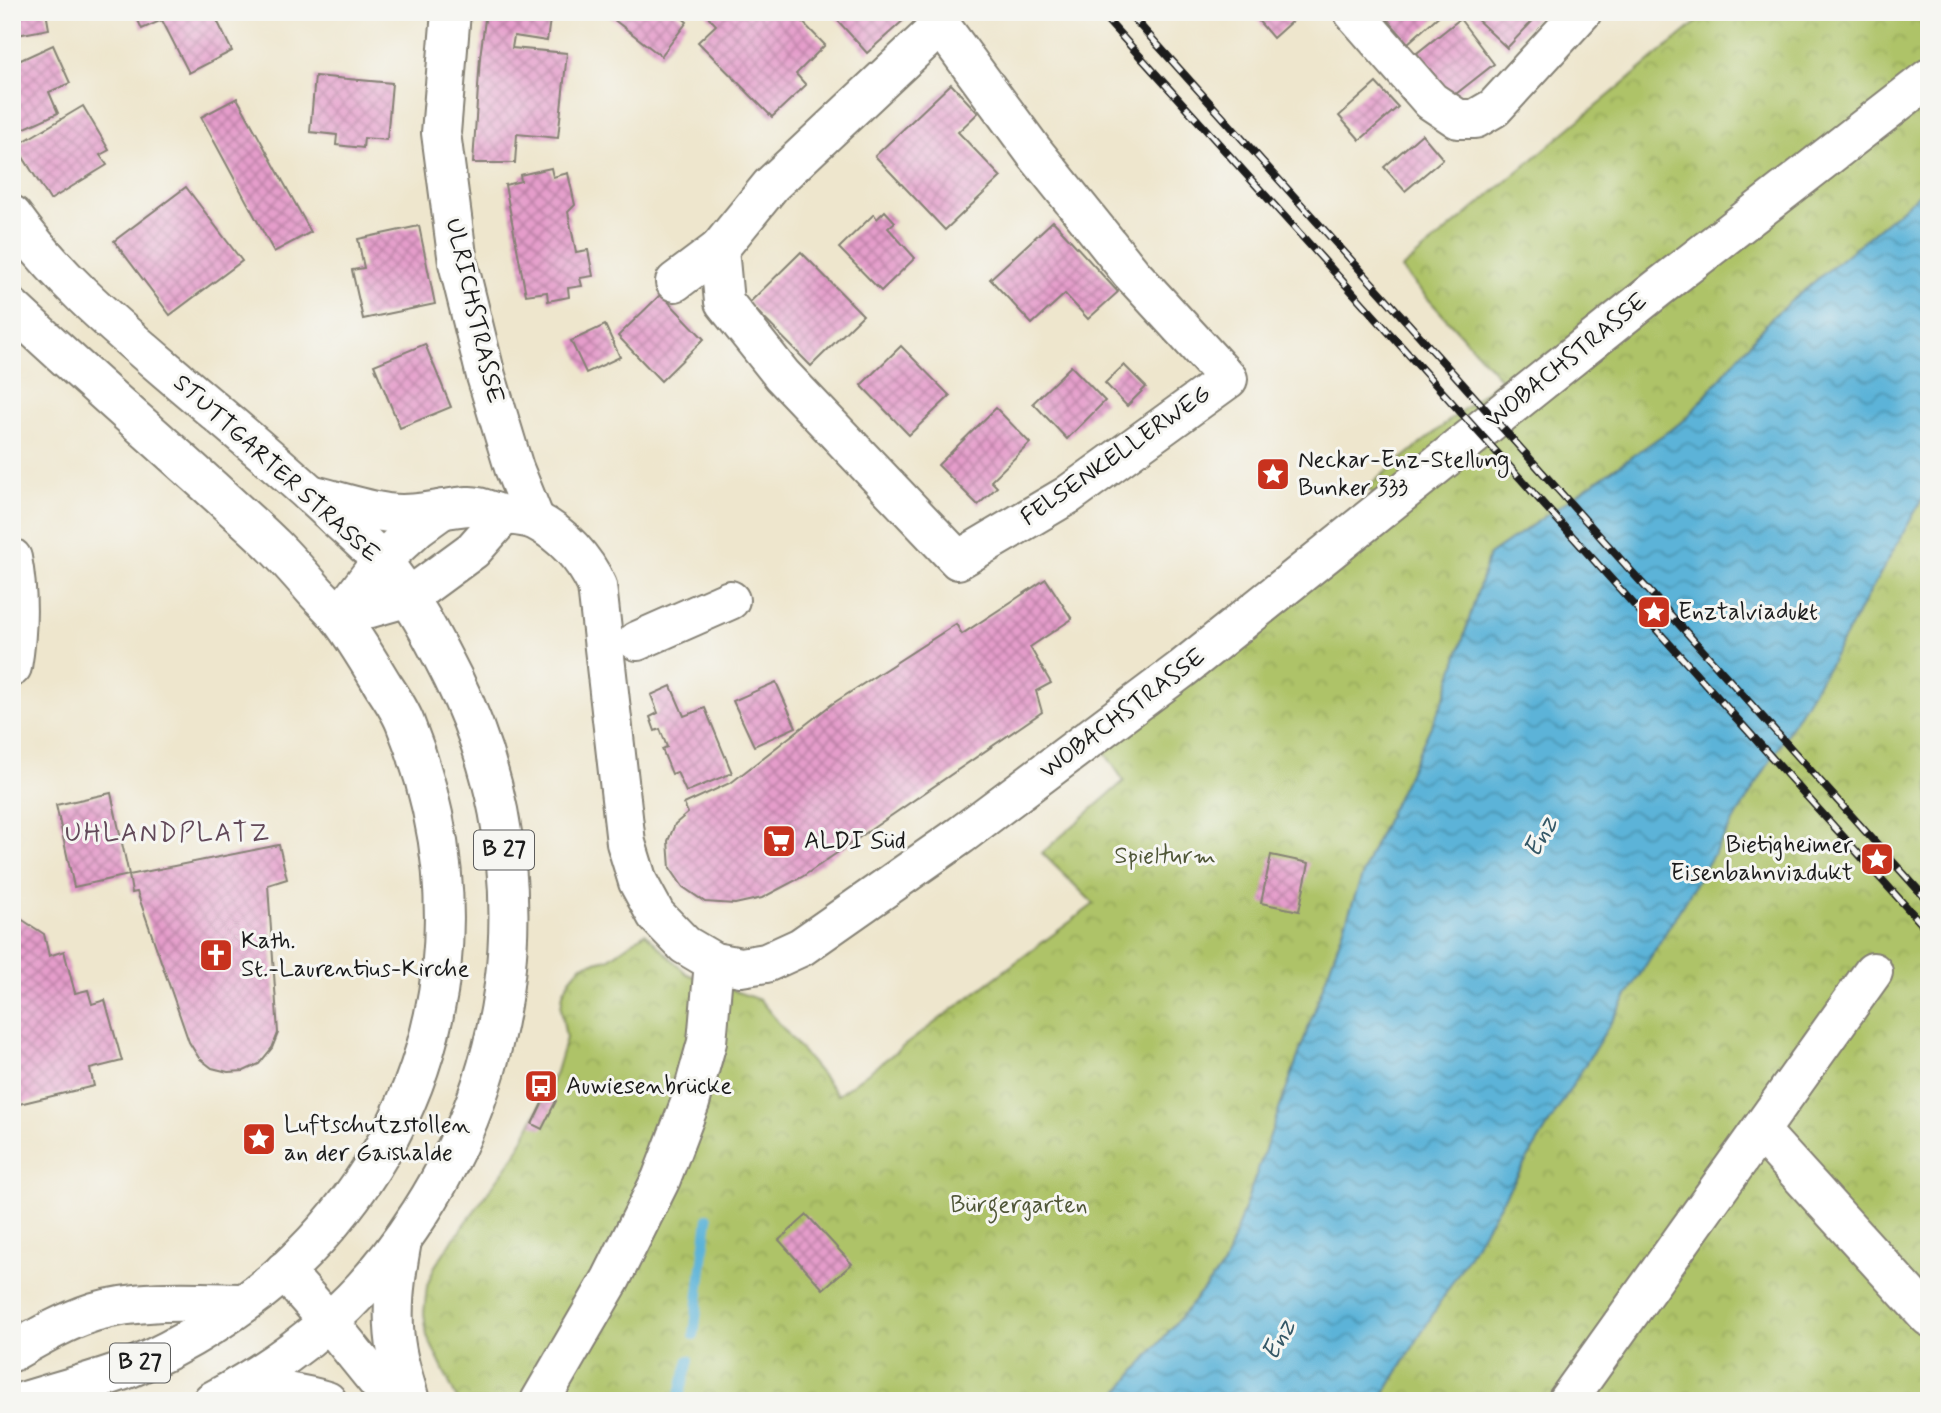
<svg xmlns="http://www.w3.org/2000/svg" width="1941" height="1413" font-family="Mynerve,sans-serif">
  <defs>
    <pattern id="park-crowns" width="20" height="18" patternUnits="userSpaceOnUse" patternTransform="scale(1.75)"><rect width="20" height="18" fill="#aec368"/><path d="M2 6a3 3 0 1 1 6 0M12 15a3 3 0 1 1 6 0" fill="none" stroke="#95a75a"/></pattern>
    <pattern id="water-waves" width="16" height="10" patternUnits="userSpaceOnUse" patternTransform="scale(1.75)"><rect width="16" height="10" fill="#5bb3d8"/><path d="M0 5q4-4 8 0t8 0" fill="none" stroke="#4a91ae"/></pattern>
    <pattern id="building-cross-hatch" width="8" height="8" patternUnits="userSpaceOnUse" patternTransform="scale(1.75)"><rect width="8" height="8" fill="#e59dcb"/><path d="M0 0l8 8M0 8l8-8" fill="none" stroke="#b97fa4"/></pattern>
  </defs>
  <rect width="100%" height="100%" fill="#f6f6f2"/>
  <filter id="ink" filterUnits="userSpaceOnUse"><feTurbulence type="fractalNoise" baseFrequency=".0143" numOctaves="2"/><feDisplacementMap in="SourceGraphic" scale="14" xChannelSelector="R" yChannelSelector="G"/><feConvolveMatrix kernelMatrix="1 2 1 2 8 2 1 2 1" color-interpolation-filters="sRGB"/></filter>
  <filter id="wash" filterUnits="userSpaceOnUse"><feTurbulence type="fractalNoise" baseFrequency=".00686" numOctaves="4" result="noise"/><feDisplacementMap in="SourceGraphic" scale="28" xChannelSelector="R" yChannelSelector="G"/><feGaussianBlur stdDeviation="1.57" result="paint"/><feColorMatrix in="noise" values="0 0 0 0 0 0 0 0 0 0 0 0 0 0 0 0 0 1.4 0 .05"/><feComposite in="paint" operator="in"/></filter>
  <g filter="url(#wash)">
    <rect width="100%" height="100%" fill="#eee6cd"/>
    <g fill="url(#park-crowns)" stroke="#657042" stroke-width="2">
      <path d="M1709,12H1929V186L1771,318L1686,419L1489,555L1445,697L1370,854L1224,1265L1111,1401H458L427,1336L424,1313L427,1286L435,1266L447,1248L516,1154L555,1075L566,1038L561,1008L563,993L570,979L582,965L608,959L645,933L687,974L760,1000L838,1095L1094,904L1042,853L1124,781L1094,737L1386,507L1367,487L1501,379L1401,269Z"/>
      <path d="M1929,487V1401H1380L1833,657Z"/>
    </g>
    <path fill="url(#water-waves)" stroke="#3c687a" stroke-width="2" d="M1929,186V487L1830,663L1380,1401H1111L1224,1265L1370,854L1445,697L1489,555L1686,419L1771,318Z"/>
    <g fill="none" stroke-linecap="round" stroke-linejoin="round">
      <g stroke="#5bb3d8" stroke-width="10">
        <path d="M694,1335L708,1218"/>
        <path d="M678,1401L689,1360"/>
      </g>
    </g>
    <g id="blocks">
      <g fill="url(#building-cross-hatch)">
        <path d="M12,12H46L49,29L12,36Z"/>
        <path d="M134,12H213L232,51L189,73L162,20L142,29Z"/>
        <path d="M486,12H551L547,41L514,36L512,48L567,53L558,138L517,134L515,163H473L480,57Z"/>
        <path d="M604,12H675L687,22L661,56Z"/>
        <path d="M704,12H793L825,45L796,74L806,85L772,117L698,42L716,25Z"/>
        <path d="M830,12H900L906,18L867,53Z"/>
        <path d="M1251,12H1302L1273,38Z"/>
        <path d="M1381,12H1443L1408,43Z"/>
        <path d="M1469,12H1541L1507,48Z"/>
        <path d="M1460,19L1494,64L1452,97L1417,53Z"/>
        <path d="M53,45L70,83L49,92L58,113L12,134V64Z"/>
        <path d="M315,76L392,83L387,140L364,138L363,148L336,145L337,135L310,132Z"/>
        <path d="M1376,83L1398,107L1360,140L1339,116Z"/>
        <path d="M951,84L978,113L958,132L1001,177L945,230L875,156Z"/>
        <path d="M237,98L311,232L274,252L201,117Z"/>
        <path d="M83,106L109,150L100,155L107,165L50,200L16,146Z"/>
        <path d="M1422,134L1443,159L1405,191L1384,167Z"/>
        <path d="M551,168L553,177L568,173L575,205L568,212L576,252L588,250L593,276L580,278L582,286L568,288L569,297L548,301L547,292L526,295L505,185L521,181L520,175Z"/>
        <path d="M186,187L242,261L170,315L114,241Z"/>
        <path d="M885,211L895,222L888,228L915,258L881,291L839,248L874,214L877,219Z"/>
        <path d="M1053,221L1118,292L1088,319L1065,294L1032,324L990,279Z"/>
        <path d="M419,226L435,304L363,319L352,270L364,268L358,239Z"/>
        <path d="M801,252L863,315L811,366L749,303Z"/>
        <path d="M661,294L704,339L661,381L618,336Z"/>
        <path d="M605,325L620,357L586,373L571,341Z"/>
        <path d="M425,344L451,407L400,428L374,365Z"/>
        <path d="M901,346L950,396L909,435L861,385Z"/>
        <path d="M1124,365L1146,387L1127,406L1105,383Z"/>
        <path d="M1071,366L1105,401L1067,439L1033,403Z"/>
        <path d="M996,408L1030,443L991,481L997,487L978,505L938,465Z"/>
        <path d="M1046,579L1072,619L1030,647L1051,683L1036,691L1042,712L802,877L762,898L735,904L705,902L683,887L670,868L668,841L675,824L688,813L684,804L732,782L832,704L956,624L962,634Z"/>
        <path d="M776,682L796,727L754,746L733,701Z"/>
        <path d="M671,686L684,716L705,708L732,773L686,792L677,772L672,774L662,749L667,747L660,729L655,731L650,717L658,713L651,695Z"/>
        <path d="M111,793L129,875L74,887L56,805Z"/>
        <path d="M279,845L287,879L268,885L278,1033L272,1048L259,1064L244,1071L228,1072L212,1068L199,1058L189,1042L137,892L132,893L129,875Z"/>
        <path d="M1271,855L1309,863L1299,911L1261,903Z"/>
        <path d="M12,913L44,934L49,956L64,951L75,993L88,990L92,1004L105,1000L122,1061L90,1069L94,1086L19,1104L12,1076Z"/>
        <path d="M545,1097L556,1101L542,1129L532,1124Z"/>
        <path d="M807,1215L852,1264L823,1289L779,1240Z"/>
      </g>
    </g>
  </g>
  <g filter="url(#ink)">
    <use href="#blocks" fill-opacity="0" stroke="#858174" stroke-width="2"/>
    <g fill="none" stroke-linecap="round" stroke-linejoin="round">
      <g stroke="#858174" stroke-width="42">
        <g id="minor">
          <path d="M451,12L441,133L458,263L486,376L514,468L535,520"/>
          <path d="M931,12L1034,152L1131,273L1228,379L1068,495L958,560L782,375L724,302L719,249L771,185L940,26"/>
          <path d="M1353,12L1431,101L1458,119H1475L1494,108L1582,12"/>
          <path d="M675,282L719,249"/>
          <path d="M310,494C335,500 364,510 388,513C414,517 442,508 468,506C480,505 493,513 505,515C515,516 526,516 536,521C562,534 585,559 597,586L626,843L638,882L656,915L685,945L714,962L741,967L766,963L801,947L961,835L1182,669L1657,289L1929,78"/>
          <path d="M12,558C19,594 18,631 12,667"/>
          <path d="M339,617L409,597L473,550L504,515"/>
          <path d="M339,617L381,561L418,527L443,509"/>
          <path d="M637,641L730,600"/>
          <path d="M1760,1131L1929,1317"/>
          <path d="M12,1352C38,1337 66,1321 94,1312C143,1298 194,1302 244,1303"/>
          <path d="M540,1401L611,1279L661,1179L690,1103L707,1042L714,962"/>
          <path d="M1567,1401L1873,972"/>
        </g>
      </g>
      <g stroke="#858174" stroke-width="42">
        <g id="major">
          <path d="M12,215C54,274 110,322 165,369C220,416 276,462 329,511C346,528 367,544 383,563C412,597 433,638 453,678C538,850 524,1052 420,1213C395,1252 365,1290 329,1321C294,1352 253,1379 212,1401"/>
          <path d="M12,308C80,372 151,433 220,496C238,513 257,529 274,546C288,560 301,575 314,590C322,599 331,607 339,617C355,638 369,662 383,685C391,697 400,710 405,723C484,919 442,1126 286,1270C245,1307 182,1347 130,1368C96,1381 60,1390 25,1401"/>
          <path d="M402,1241C395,1279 390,1315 397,1352C400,1369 406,1385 410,1401"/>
          <path d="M284,1271L329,1322L393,1401"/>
          <path d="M237,1387C268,1389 297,1392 327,1401"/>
        </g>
      </g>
      <use href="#minor" stroke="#fff" stroke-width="38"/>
      <use href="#major" stroke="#fff" stroke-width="38"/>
      <g stroke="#1c1c1c" stroke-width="8">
        <g id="rail">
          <path d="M1100,12L1929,932"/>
          <path d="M1128,12L1929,902"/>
        </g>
      </g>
      <use href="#rail" stroke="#f6f6f2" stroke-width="5" stroke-dasharray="16" stroke-linecap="butt"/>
    </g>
  </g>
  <defs>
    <g id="sight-square" transform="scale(1.75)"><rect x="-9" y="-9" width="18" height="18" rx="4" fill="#c8321e" stroke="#f6f6f2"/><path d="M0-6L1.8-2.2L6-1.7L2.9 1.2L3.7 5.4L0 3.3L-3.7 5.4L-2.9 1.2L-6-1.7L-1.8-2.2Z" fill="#fff"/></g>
    <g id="supermarket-square" transform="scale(1.75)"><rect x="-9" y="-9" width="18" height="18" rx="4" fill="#c8321e" stroke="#f6f6f2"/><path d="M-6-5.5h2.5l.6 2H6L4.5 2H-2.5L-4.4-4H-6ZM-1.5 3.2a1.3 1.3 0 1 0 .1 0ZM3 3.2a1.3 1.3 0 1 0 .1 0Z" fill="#fff"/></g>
    <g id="church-square" transform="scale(1.75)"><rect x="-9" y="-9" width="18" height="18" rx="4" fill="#c8321e" stroke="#f6f6f2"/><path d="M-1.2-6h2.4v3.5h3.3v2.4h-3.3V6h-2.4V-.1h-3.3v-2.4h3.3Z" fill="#fff"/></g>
    <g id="bus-square" transform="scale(1.75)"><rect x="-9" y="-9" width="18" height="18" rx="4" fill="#c8321e" stroke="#f6f6f2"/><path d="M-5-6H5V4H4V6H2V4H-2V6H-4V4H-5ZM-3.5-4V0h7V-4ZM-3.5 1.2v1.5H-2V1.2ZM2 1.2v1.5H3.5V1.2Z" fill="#fff"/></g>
  </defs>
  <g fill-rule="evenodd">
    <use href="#sight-square" x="1273" y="474"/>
    <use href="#sight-square" x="1654" y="612"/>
    <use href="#supermarket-square" x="779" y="841"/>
    <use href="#sight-square" x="1877" y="859"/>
    <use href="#church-square" x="216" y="955"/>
    <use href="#bus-square" x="541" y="1086"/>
    <use href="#sight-square" x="259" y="1139"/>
  </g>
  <g text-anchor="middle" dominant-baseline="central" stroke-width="6" stroke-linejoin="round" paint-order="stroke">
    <g fill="#f6f6f2" stroke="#5d5d5c" stroke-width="2">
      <rect x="474" y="830.5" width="60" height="39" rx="5"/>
      <rect x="110" y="1343.5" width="60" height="39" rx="5"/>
    </g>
    <g font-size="23" font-weight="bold" fill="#1c1c1c">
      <text x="504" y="850">B 27</text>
      <text x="140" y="1363">B 27</text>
    </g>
    <g font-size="24" fill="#1c1c1c" stroke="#f6f6f2">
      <text transform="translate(474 311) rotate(77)">ULRICHSTRASSE</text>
      <text transform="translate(1567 361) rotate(-39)">WOBACHSTRASSE</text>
      <text transform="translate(1116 456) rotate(-35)">FELSENKELLERWEG</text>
      <text transform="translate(276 469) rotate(42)">STUTTGARTER STRASSE</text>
      <text transform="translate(1123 714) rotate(-37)">WOBACHSTRASSE</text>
    </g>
    <g font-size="24" fill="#1c1c1c" stroke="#f6f6f2" text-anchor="start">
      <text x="1298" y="460">Neckar-Enz-Stellung<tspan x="1298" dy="28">Bunker 333</tspan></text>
      <text x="1678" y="612">Enztalviadukt</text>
      <text x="804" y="841">ALDI Süd</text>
      <text x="1853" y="845" text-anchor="end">Bietigheimer<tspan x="1853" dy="28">Eisenbahnviadukt</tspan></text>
      <text x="241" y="941">Kath.<tspan x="241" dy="28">St.-Laurentius-Kirche</tspan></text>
      <text x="566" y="1086">Auwiesenbrücke</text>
      <text x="284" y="1125">Luftschutzstollen<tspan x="284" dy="28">an der Gaishalde</tspan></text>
    </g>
    <g font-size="24" fill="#4f5637" stroke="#f6f6f2">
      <text x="1165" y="856">Spielturm</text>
      <text x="1019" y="1205">Bürgergarten</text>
    </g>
    <g font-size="26" letter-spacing="2" fill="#624959" stroke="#f6f6f2">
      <text x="168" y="834">UHLANDPLATZ</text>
    </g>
    <g font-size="26" font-style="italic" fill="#355867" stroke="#f6f6f2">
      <text transform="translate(1541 837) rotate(-62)">Enz</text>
      <text transform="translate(1279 1340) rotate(-62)">Enz</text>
    </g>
  </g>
  <rect width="1941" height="1413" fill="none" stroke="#f6f6f2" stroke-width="42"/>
</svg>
